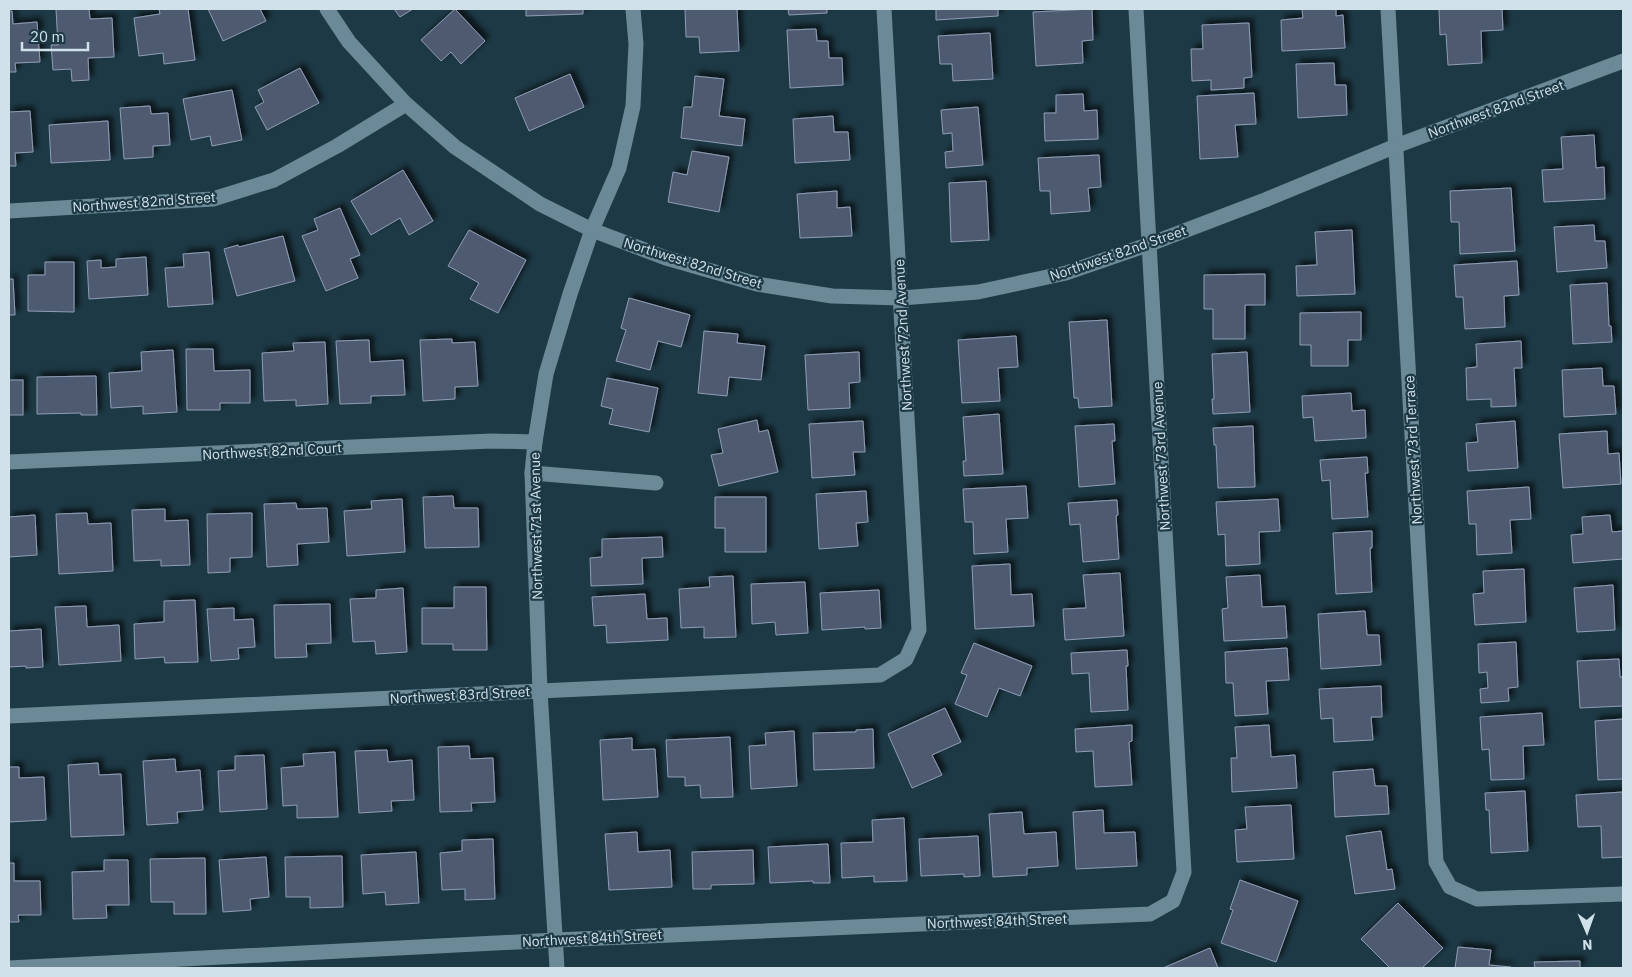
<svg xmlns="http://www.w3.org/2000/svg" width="1632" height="977" font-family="'IBM Plex Sans',sans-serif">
  <defs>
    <filter id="shadow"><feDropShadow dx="4.5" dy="-4.5" stdDeviation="2.5" flood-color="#0009"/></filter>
  </defs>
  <rect width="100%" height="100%" fill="#1d3945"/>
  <g fill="#4d5a70" stroke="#8f9db5" filter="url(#shadow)">
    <path d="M56,9H89L90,19L112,18L114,57L88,58L89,80L72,81L71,69L53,70L51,45H58Z"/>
    <path d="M159,9H188L195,60L164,64L163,53L139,56L134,18L160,14Z"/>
    <path d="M208,9H260L266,21L223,41Z"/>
    <path d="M394,9H413L400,17Z"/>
    <path d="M455,9L485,41L461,64L451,52L441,61L421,40Z"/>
    <path d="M526,9H583V14L526,16Z"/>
    <path d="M685,9H737L739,51L700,53L699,37H686Z"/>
    <path d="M788,9H827V13L789,15Z"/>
    <path d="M936,9H998V16L936,20Z"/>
    <path d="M1092,9L1093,40L1082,41L1083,63L1036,66L1033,12Z"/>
    <path d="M1302,9H1336V16L1343,15L1345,48L1282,51L1281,20L1303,18Z"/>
    <path d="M1439,9H1502L1503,30L1481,31L1482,63L1448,65L1446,34L1440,35Z"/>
    <path d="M9,11H12L13,24L37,22L40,62L15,63L16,72H9Z"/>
    <path d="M1249,23L1252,77L1244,78V88L1211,90V80L1192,81L1191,49H1203L1202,25Z"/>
    <path d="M816,29L817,41H828L829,58H842L843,85L790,88L787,30Z"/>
    <path d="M990,33L993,79L953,81L952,64H940L938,36Z"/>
    <path d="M1334,63L1335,85H1346L1347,115L1298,118L1296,64Z"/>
    <path d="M300,68L319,103L267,130L255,107L264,102L258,90Z"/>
    <path d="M570,74L584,107L529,131L515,98Z"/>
    <path d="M695,76L724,79L719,116L745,119L742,146L681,138L684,107H692Z"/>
    <path d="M232,90L242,140L212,146L210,136L191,140L183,99Z"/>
    <path d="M1254,93L1256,124L1235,125L1238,157L1200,159L1197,96Z"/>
    <path d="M1083,94L1084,111L1097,110L1098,139L1045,141L1044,113H1056V95Z"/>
    <path d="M150,106L151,114L168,113L170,145L153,146V157L124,159L120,108Z"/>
    <path d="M978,107L983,165L946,168L945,152L953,151L952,133L943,134L941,110Z"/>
    <path d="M30,111L33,152L15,153L16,166H9V112Z"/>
    <path d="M833,116L834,132H848L850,160L795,163L793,119Z"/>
    <path d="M108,121L110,160L51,163L49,125Z"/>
    <path d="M1594,135L1596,168L1604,167L1605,199L1544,202L1542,170L1563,169L1561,137Z"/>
    <path d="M692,151L729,157L719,212L668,202L673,172L687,175Z"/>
    <path d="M1099,155L1101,187L1088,188L1090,211L1051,214L1050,191H1040L1038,158Z"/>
    <path d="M403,170L433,221L409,235L400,218L371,235L351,201Z"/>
    <path d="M986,181L989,240L951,242L949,183Z"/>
    <path d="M1511,188L1515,251L1460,254L1459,222H1451L1450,191Z"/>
    <path d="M837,191V208L850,207L852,236L800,238L797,194Z"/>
    <path d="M340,208L360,255L350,259L358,278L326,291L302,236L318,230L314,219Z"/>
    <path d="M1594,225L1595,241H1605L1607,268L1557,272L1554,227Z"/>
    <path d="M469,230L526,260L498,313L470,299L479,283L448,266Z"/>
    <path d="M1352,230L1355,294L1297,296L1296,266L1317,265L1315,232Z"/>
    <path d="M283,236L295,281L237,296L224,249L238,245L239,247Z"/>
    <path d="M209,252L213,304L168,307L165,268L184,267L183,254Z"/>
    <path d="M146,257L148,295L89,299L87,261L101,260V268L116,267V259Z"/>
    <path d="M1517,261L1519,295L1504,296L1505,327L1465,329L1463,297H1456L1454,265Z"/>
    <path d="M45,262H74V312L28,311V275H45Z"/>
    <path d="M1265,274V305H1245V339H1213V309H1204V275Z"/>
    <path d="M9,279H13L15,315H9Z"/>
    <path d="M1607,283L1609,326H1611L1612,342L1573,344L1570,285Z"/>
    <path d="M629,298L690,315L681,347L658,341L650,370L616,361L626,330L621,328Z"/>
    <path d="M1361,312V340H1348V366H1311V345H1300V313Z"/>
    <path d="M1107,320L1112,406L1079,408L1078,398H1074L1069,322Z"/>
    <path d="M704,331L738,334L737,343L765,346L761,380L729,377L727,396L698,393Z"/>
    <path d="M1016,336L1018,367L998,368L1000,401L962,403L958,340Z"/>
    <path d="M452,339V343L475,342L478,386L455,387V399L423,401L420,340Z"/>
    <path d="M369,340L370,362L403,360L405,395L371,396V403L340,404L336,341Z"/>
    <path d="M1521,341L1522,368H1514L1516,406L1491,407V399L1467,400L1466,368L1477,367L1476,344Z"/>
    <path d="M325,342L328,404L296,406V400L264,401L262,353L294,351L293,343Z"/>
    <path d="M186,349H213L214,371L250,370V403H220V410H187Z"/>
    <path d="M173,350L177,412L143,414V406L111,408L109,373L142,371L141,352Z"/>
    <path d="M859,352L860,382L849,383L850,408L808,410L805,355Z"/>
    <path d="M1247,352L1250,412L1213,414L1212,399H1214L1212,354Z"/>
    <path d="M1602,368L1603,386H1614L1616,414L1564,417L1562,370Z"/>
    <path d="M96,376L97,415H81V413L37,414V377Z"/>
    <path d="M607,378L658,388L649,432L609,424L613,409L601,406Z"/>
    <rect x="9" y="380" width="14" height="35"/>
    <path d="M1351,393L1352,411L1365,410L1366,438L1315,441L1313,417L1303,418L1302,396Z"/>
    <path d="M999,414L1003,474L964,476L963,461H966L963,417Z"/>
    <path d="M757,420L759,432L768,430L778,472L719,486L711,455L723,453L718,429Z"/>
    <path d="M863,421L865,452H853L855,475L812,478L809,424Z"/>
    <path d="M1515,421L1518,468L1468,471L1466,443L1478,442L1476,424Z"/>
    <path d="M1114,424L1115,441H1112L1115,484L1079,487L1075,426Z"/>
    <path d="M1253,426L1255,487L1218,488L1216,445H1214L1213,428Z"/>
    <path d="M1607,431L1608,454L1619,453L1621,484L1563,488L1559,434Z"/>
    <path d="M1367,457L1368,473H1365L1368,517L1332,519L1330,480L1322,481L1320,460Z"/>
    <path d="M1026,486L1028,518L1006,519L1008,552L974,554L973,522H965L963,489Z"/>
    <path d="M1529,487L1531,519L1510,520L1512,553L1477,555L1476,524H1469L1467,491Z"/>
    <path d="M866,491L868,522L856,523L858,546L819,549L816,494Z"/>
    <path d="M453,496L454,508H478L479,547L425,548L423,497Z"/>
    <path d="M715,497H766V552H725V528H715Z"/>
    <path d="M402,499L405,552L347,556L344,511L372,509L371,501Z"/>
    <path d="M1278,499L1280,531L1259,532L1260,564L1226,566L1225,534L1218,535L1216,502Z"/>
    <path d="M1117,500L1118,515L1116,516L1119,559L1083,562L1080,524L1070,525L1068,503Z"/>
    <path d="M296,503L297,509L327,508L329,542L297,544L298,565L267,567L264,504Z"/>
    <path d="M165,509V521L188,520L190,565L161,566V560L134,561L132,510Z"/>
    <path d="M87,513L88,524L111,523L113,571L59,574L56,514Z"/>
    <path d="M252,513V557L230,558V572L208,573L207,514Z"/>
    <path d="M35,515L37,555L9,557V517Z"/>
    <path d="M1610,515L1612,532L1623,531V559L1573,563L1571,535L1583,534L1582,517Z"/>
    <path d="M1372,531V548H1370L1372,592L1336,594L1333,533Z"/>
    <path d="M662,537L663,557L642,558L643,584L591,586L590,558L602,557V539Z"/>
    <path d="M1010,564L1011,595L1032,594L1034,626L975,629L972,566Z"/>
    <path d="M1524,569L1526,622L1475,625L1473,594L1484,593L1483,571Z"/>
    <path d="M1120,573L1124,636L1065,640L1063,609L1086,608L1083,575Z"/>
    <path d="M1260,575L1262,607L1285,606L1287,638L1224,641L1222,609L1228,608L1226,577Z"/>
    <path d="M733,576L736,637L704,638V627L681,628L679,589L710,587L709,577Z"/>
    <path d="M805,582L808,633L776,635L775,622L752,624L751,584Z"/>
    <path d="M1613,585L1615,630L1577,632L1574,588Z"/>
    <path d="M454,587H486L487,650H453V644H422V608H454Z"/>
    <path d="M403,588L407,652L376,654L375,641L353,642L350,599L376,598V590Z"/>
    <path d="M879,590L881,628L865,629V627L822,630L820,593Z"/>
    <path d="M645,594L647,619L667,618L668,640L607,643L606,625L594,626L592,597Z"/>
    <path d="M195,600L198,662L165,663L164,657L135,659L134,624L164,622V601Z"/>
    <path d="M330,604L331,643L306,644L307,657L275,658L274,605Z"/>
    <path d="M86,606L87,627L119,625L121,661L59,665L55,607Z"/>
    <path d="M234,608V620L253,619L255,647L238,648L239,659L211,661L207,609Z"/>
    <path d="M1365,611L1367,635H1379L1381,665L1321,669L1318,614Z"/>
    <path d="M41,629L43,667L26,668V666L9,667V631Z"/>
    <path d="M1516,642L1518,687L1508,688L1509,701L1481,703L1480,689L1488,688L1487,672L1479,673L1478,644Z"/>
    <path d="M974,643L1032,666L1020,696L999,688L987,717L955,704L967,675L961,673Z"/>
    <path d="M1287,648L1289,680L1266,681L1268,714L1235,716L1233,683H1226L1225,652Z"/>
    <path d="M1127,650L1128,666H1126L1128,710L1091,712L1089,673L1072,674L1071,653Z"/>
    <path d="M1619,659L1620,677H1623V706L1580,708L1577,661Z"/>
    <path d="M1381,686L1382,717H1371L1373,740L1334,742L1333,718L1321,719L1319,689Z"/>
    <path d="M945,708L961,742L932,755L942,775L912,788L888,734Z"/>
    <path d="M1542,713L1544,745L1523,746L1524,779L1491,780L1489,749L1482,750L1480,717Z"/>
    <path d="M1623,719V779L1598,780L1595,721Z"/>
    <path d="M1132,725V741L1129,742L1132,785L1095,787L1093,751L1076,752L1075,729Z"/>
    <path d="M1269,725L1271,757L1295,755L1297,788L1232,792L1231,758H1237L1235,727Z"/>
    <path d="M873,729L874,768L814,770L813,733L856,732V730Z"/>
    <path d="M794,731L797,786L751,789L749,746L766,745L765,733Z"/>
    <path d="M730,737L733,797L701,798L700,785L685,786V777H668L666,740Z"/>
    <path d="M632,738V750L655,749L658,797L603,800L600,740Z"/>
    <path d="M469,746L470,759L493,758L495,802L471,803L472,811L440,812L438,747Z"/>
    <path d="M387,750L388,762L412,760L414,800L391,801L392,811L359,813L355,751Z"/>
    <path d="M335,752L338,817L297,818V805L283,806L281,768L304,766L303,754Z"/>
    <path d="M264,755L267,809L220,812L218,771L235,770V756Z"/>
    <path d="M175,759L176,772L200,770L203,810L177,812L178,823L147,825L143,761Z"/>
    <path d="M98,763L99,775L121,774L124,835L71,837L68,765Z"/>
    <path d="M9,767H19V778L44,777L46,820L9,822Z"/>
    <path d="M1373,769L1375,786H1387L1389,814L1335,817L1333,772Z"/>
    <path d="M1525,791L1528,851L1491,853L1489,810H1486L1485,793Z"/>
    <path d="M1623,792V857L1602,858L1601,826L1578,827L1576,795Z"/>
    <path d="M1291,805L1294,859L1237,862L1235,830L1247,829L1245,807Z"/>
    <path d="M1103,810L1104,833L1135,832L1137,866L1076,869L1073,812Z"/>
    <path d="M1022,812L1024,834L1056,832L1058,866L1027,868V875L993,877L989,814Z"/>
    <path d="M904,818L907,881L874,882V876L842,878L841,843L873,842L872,820Z"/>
    <path d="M1381,831L1387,870L1392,869L1395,889L1355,894L1346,836Z"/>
    <path d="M637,832L638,852L670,850L672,887L609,890L605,834Z"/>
    <path d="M978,836L980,876L964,877V874L921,876L919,839Z"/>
    <path d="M493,839L495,899L465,900V889L442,890L440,853L462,851V840Z"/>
    <path d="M828,844L830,883H813V881L770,883L768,847Z"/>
    <path d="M753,850L754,884L711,885V889H693L692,852Z"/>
    <path d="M416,852L419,903L386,905L385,892L363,894L361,855Z"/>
    <path d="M342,856L343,907L310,908V897H286L285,857Z"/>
    <path d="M266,857L269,897L250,899L251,910L223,912L219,860Z"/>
    <path d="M205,858L206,914H174V902H151L150,859Z"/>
    <path d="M104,860H128L129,905H106L107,918L73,919L72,872L104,871Z"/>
    <path d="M9,863H14V881H40L41,915H18L19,922H9Z"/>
    <path d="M1240,880L1298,901L1276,962L1221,943L1233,910L1230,909Z"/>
    <path d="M1398,903L1443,948L1422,968H1390L1361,939Z"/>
    <path d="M1458,947L1491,950L1489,965L1511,967L1510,968H1455Z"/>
    <path d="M1210,948L1218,968H1163Z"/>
    <path d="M1580,961V968H1535L1534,962Z"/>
  </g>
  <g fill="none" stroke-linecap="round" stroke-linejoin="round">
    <g stroke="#6b8996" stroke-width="15">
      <path d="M1388,9L1436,862L1450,887L1477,899L1623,894"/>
      <path d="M9,211L213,199L274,180L337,146L406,104"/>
      <path d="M9,462L492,441L535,442"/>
      <path d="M532,473L656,483"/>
      <path d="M9,716L880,675L906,659L919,630L884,9"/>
      <path d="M9,968L556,940L1150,914L1173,901L1184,872L1136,9"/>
      <path d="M557,968L540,691L532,473L535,442L546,374L570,294L592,230L619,168L633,106L636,44L633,9"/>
    </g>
    <path stroke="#6b8996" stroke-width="15" d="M327,9L349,42L406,104L455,147L540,204L592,230L666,258L757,284L832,296L901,298L978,292L1066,273L1150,244L1265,200L1396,146L1623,61"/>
  </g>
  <g text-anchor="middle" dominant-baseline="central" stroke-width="4.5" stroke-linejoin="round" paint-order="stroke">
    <g font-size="14" fill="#d1e1e9" stroke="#1d3945">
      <text transform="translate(1496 109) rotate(-20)">Northwest 82nd Street</text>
      <text transform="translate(144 202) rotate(-4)">Northwest 82nd Street</text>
      <text transform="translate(1118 253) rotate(-19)">Northwest 82nd Street</text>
      <text transform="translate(693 263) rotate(17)">Northwest 82nd Street</text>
      <text transform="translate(903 335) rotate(-93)">Northwest 72nd Avenue</text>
      <text transform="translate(1413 450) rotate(-93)">Northwest 73rd Terrace</text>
      <text transform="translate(272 451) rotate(-3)">Northwest 82nd Court</text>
      <text transform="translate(1161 456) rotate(-93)">Northwest 73rd Avenue</text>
      <text transform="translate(536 526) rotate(-91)">Northwest 71st Avenue</text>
      <text transform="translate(460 695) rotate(-3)">Northwest 83rd Street</text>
      <text transform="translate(997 921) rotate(-2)">Northwest 84th Street</text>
      <text transform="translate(592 938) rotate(-3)">Northwest 84th Street</text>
    </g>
  </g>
  <rect width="1632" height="977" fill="none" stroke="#d1e1e9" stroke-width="20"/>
  <g transform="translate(1587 932) rotate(178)" stroke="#1d3945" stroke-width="4" paint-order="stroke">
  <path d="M0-4L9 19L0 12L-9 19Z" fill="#d1e1e9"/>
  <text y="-8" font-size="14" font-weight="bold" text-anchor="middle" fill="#d1e1e9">N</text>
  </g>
  <path d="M22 42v8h66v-8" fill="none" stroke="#d1e1e9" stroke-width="2.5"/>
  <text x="30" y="42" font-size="15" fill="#d1e1e9" stroke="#1d3945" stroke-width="4" paint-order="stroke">20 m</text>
</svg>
